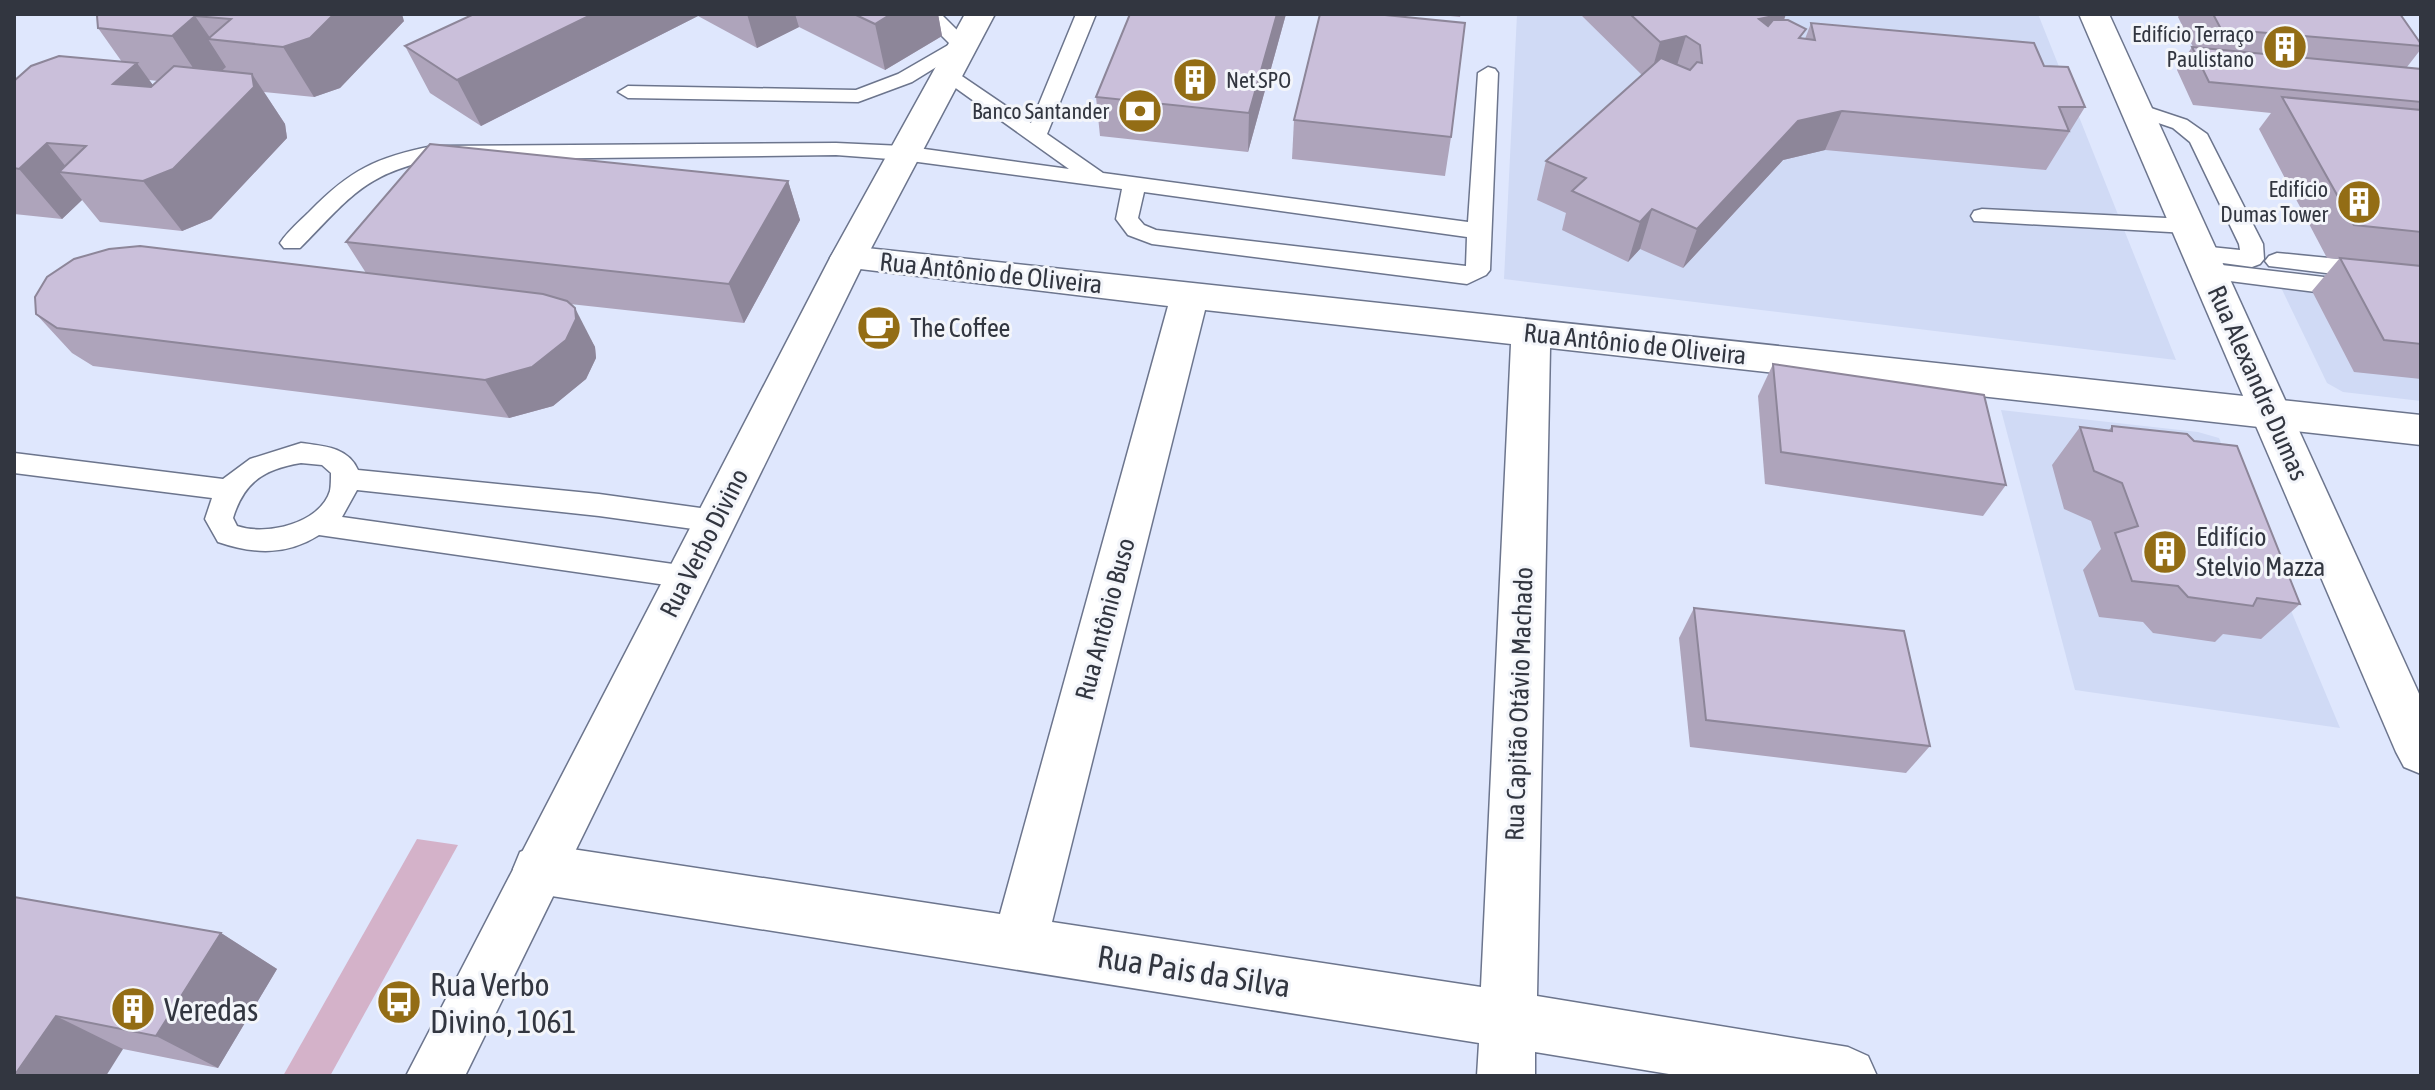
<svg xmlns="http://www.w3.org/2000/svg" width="2435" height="1090" font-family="'Asap Condensed',sans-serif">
  <rect width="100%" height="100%" fill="#dfe7fd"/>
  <g fill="#d0daf5">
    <path d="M1517,14H2038L2176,360L1504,279Z"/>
    <path d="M2274,273L2421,288V401L2343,392L2327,383Z"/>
    <path d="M2001,410L2198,432L2219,438L2340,728L2075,690Z"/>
  </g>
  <path fill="#d4b2c9" d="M417,839L458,845L330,1076H283Z"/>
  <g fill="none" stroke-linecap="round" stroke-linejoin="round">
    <g stroke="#6c758d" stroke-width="3">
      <g id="service">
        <path d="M920,14H941L972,45L912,82L858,102L628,98L618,92L628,86L856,90L898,74L950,44Z"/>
        <path d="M1076,14H1096L1047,134L1103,173L1468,222L1478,73L1488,67L1495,69L1498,73L1490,270L1486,275L1467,284L1152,244L1128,235L1116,219L1122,189L903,160L836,155L433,160C364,173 347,201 300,248H284L280,243C288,231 300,221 310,211C350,170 377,157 433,146L836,143L903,146L1069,169L936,74L939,70H953L1031,123ZM1144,192L1467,237L1466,266L1156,230L1144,225L1138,218Z"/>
        <path d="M2136,103L2187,120L2207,134L2263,244L2264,259L2260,264L2252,267L2193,259L2189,254L2193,249L2201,246L2240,250L2239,244L2190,142L2173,128L2129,113L2126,109Z"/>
        <path d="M1982,209L2187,219L2195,221L2198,226L2195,231L2187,233L1974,221L1971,216L1974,211Z"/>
        <path d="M2277,253L2350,260L2358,263L2362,268L2358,273L2350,276L2269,266L2265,261L2269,256Z"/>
        <path d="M2222,265L2324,277L2332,279L2336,285L2332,291L2324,293L2214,279L2210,273L2214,267Z"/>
        <path d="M301,443C324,446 348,447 358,470L599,494L715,510L725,513L729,521L725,529L715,532L599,516L357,490L342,517L687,566L697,569L701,577L697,585L687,588L319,535C286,556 253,554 218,542L205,519L212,498L14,473V453L223,479L250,459ZM301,463L322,465L331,473C331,478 331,486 330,491C320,524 265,536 237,526L233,518C244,482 264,469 301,463Z"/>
      </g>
    </g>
    <g stroke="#6c758d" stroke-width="3">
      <path id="minor" d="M848,246L2421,415V445L1550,348L1537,996L1848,1047L1868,1056L1877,1076H1681L1535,1052V1076H1477L1479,1043L539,894L520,886L513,869L520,852L539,844L1000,914L1168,306L835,266L830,258L835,250ZM1205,310L1511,344L1481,987L1052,922Z"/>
    </g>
    <g stroke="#6c758d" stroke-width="3">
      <g id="tertiary">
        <path d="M965,14H995L866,258L465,1076H406L830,258Z"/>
        <path d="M2079,14H2109L2421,698V774L2404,767L2396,752Z"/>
      </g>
    </g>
    <use href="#service" fill="#fff" fill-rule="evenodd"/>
    <use href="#minor" fill="#fff" fill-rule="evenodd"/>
    <use href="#tertiary" fill="#fff" fill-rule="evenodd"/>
  </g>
  <g fill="#aea4bb" fill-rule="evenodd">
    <path d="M99,14L404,21L340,88L314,97L264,92L285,124L287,138L211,219L182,231L100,222L82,200L62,219L14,214V81L122,62L98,28ZM149,80L158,81L153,85Z"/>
    <path d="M474,14H938L942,36L885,70L799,27L757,48L698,16L481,126L430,93L405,46Z"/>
    <path d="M1286,14L1248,152L1100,136L1096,97Z"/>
    <path d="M1431,14H1461L1460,17Z"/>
    <path d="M1580,14H1786L1784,20L1803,39H1805L1811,23L2044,66L2085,107L2046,170L1825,150L1783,160L1683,268L1640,249L1628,262L1562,230L1566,213L1537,200L1546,161L1642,75Z"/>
    <path d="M2180,14H2400L2421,44V49L2407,67L2421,69V379L2354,372L2312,291L2339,259L2327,258L2259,129L2271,113L2193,105L2177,70L2192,47H2193L2178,17Z"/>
    <path d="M1294,120L1451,137L1445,176L1292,159Z"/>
    <path d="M788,181L800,220L744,323L570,304L595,347L596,358L586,379L553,406L509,418L93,366L72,353L36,314L366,273L346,242Z"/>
    <path d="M1773,364L2006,485L1983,516L1765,484L1758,396Z"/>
    <path d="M2112,426L2300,604L2261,639L2223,634L2215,642L2153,633L2143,622L2099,617L2083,570L2101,549L2091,521L2064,509L2052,465L2080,427L2109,430Z"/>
    <path d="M1694,608L1930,746L1906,773L1690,747L1679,638Z"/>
    <path d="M14,897L221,933L277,969L218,1068L123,1049L14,1076Z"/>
  </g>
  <g fill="#8d8699">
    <path d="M334,14H402L404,21L340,88L314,97L283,47Z"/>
    <path d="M593,14H697L698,16L481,126L457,80Z"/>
    <path d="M747,14H795L799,27L757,48Z"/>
    <path d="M891,14H938L942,36L885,70L875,24Z"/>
    <path d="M1277,14H1286L1248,152L1249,113Z"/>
    <path d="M1786,14L1772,52L1759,19Z"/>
    <path d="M195,16L211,39H208L226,67L205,86L172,36Z"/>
    <path d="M1686,36L1674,75L1649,81L1660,42Z"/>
    <path d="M137,63L173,113L113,84Z"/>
    <path d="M252,74L285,124L287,138L211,219L182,231L143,181Z"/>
    <path d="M1842,111L1825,150L1783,160L1683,268L1697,229L1798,121Z"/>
    <path d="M47,143L71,173L59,172L82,200L62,219L19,169Z"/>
    <path d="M788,181L800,220L744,323L729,284Z"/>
    <path d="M1652,209L1640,249L1628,262L1640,222Z"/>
    <path d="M575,308L595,347L596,358L586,379L553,406L509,418L485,380Z"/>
    <path d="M221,933L277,969L218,1068L156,1036Z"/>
    <path d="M56,1016L123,1049L106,1076H15Z"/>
  </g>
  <g fill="#cabfda" stroke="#8d8699" stroke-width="2">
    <path d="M99,14H334L310,38L283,47L208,39L231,19L195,16L172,36L98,28L97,16Z"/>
    <path d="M474,14H593L457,80L405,46Z"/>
    <path d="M854,14H891L875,24Z"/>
    <path d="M1130,14H1277L1249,113L1096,97Z"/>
    <path d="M1320,14H1375L1465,23L1451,137L1294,120Z"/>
    <path d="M1630,14H1783L1759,19L1768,26L1773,20H1788L1806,29L1799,38L1815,40L1811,23L2034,43L2044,66L2068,67L2085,107H2059L2069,131L1842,111L1798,121L1697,229L1652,209L1640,222L1572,191L1586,178L1546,161L1661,58L1690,70L1697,62L1702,63L1700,45L1686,36L1660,42Z"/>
    <path d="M2213,14H2400L2421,44V46L2221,29Z"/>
    <path d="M2192,47L2421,69V102L2209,82Z"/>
    <path d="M59,56L137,63L113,84L151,87L174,66L252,74L254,87L173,169L143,181L59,172L86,146L47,143L19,169L14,168V81L31,66Z"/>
    <path d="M2282,97L2421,110V232L2354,225Z"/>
    <path d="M430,144L788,181L729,284L346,242Z"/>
    <path d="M140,246L543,294L567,301L575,308L576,319L566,340L532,367L485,380L57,328L36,314L35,297L47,277L74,259L109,249Z"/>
    <path d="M2340,258L2421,266V344L2384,340Z"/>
    <path d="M1773,364L1984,395L2006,485L1781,452Z"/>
    <path d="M2112,426L2187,434L2194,441L2237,446L2300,604L2257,598L2253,606L2188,597L2178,586L2132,581L2115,533L2138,526L2122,483L2094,471L2080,427L2112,431Z"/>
    <path d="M1694,608L1904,631L1930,746L1706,720Z"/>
    <path d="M14,897L221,933L156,1036L56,1016L14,1076Z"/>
  </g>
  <defs>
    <g id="building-disc" transform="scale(2.3)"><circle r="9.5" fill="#936d15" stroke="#f3f5fa"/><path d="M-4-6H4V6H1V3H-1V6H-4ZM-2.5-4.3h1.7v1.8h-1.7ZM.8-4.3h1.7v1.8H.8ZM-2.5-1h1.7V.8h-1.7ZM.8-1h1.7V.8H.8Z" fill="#fff"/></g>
    <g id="bank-disc" transform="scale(2.3)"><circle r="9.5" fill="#936d15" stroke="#f3f5fa"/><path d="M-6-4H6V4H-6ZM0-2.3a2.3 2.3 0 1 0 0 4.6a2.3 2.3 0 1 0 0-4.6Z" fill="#fff"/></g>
    <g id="cafe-disc" transform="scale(2.3)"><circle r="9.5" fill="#936d15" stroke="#f3f5fa"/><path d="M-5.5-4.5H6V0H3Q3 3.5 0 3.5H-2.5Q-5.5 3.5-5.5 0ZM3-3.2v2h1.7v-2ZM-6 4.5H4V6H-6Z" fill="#fff"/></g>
    <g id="bus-disc" transform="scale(2.3)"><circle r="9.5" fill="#936d15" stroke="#f3f5fa"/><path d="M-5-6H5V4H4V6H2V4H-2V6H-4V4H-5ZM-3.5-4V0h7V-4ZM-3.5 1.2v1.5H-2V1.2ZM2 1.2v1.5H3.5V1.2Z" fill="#fff"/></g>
  </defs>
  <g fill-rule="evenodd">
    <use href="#building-disc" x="2285" y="47"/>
    <use href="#building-disc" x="1195" y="80"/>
    <use href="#bank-disc" x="1140" y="111"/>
    <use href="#building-disc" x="2359" y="202"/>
    <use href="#cafe-disc" x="879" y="328"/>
    <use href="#building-disc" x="2165" y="552"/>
    <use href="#bus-disc" x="399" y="1002"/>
    <use href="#building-disc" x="133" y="1009"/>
  </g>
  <g text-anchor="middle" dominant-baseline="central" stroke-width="6" stroke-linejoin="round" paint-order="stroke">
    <g font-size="22" fill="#323640" stroke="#f3f5fa" text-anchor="end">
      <text x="2254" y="34">Edifício Terraço<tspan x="2254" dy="25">Paulistano</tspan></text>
      <text x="1226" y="80" text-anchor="start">Net SPO</text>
      <text x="1109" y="111">Banco Santander</text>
      <text x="2328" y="189">Edifício<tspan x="2328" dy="25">Dumas Tower</tspan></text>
    </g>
    <g font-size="26" fill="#323640" stroke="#f3f5fa">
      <text transform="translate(991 273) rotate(6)">Rua Antônio de Oliveira</text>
      <text transform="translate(1635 344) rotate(6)">Rua Antônio de Oliveira</text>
      <text transform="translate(2258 383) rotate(66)">Rua Alexandre Dumas</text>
      <text transform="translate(704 543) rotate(-63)">Rua Verbo Divino</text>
      <text transform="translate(1105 619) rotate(-75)">Rua Antônio Buso</text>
      <text transform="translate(1519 704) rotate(-88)">Rua Capitão Otávio Machado</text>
    </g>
    <g font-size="26" fill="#323640" stroke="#f3f5fa" text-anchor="start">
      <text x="910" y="328">The Coffee</text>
      <text x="2196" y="537">Edifício<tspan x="2196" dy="30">Stelvio Mazza</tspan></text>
    </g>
    <g font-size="32" fill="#323640" stroke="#f3f5fa">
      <text transform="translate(1194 971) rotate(9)">Rua Pais da Silva</text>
    </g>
    <g font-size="32" fill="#323640" stroke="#f3f5fa" text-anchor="start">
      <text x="430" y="984">Rua Verbo<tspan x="430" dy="37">Divino, 1061</tspan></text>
      <text x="164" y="1009">Veredas</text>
    </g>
  </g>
  <rect width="2435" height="1090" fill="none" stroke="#323640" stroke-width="32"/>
</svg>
